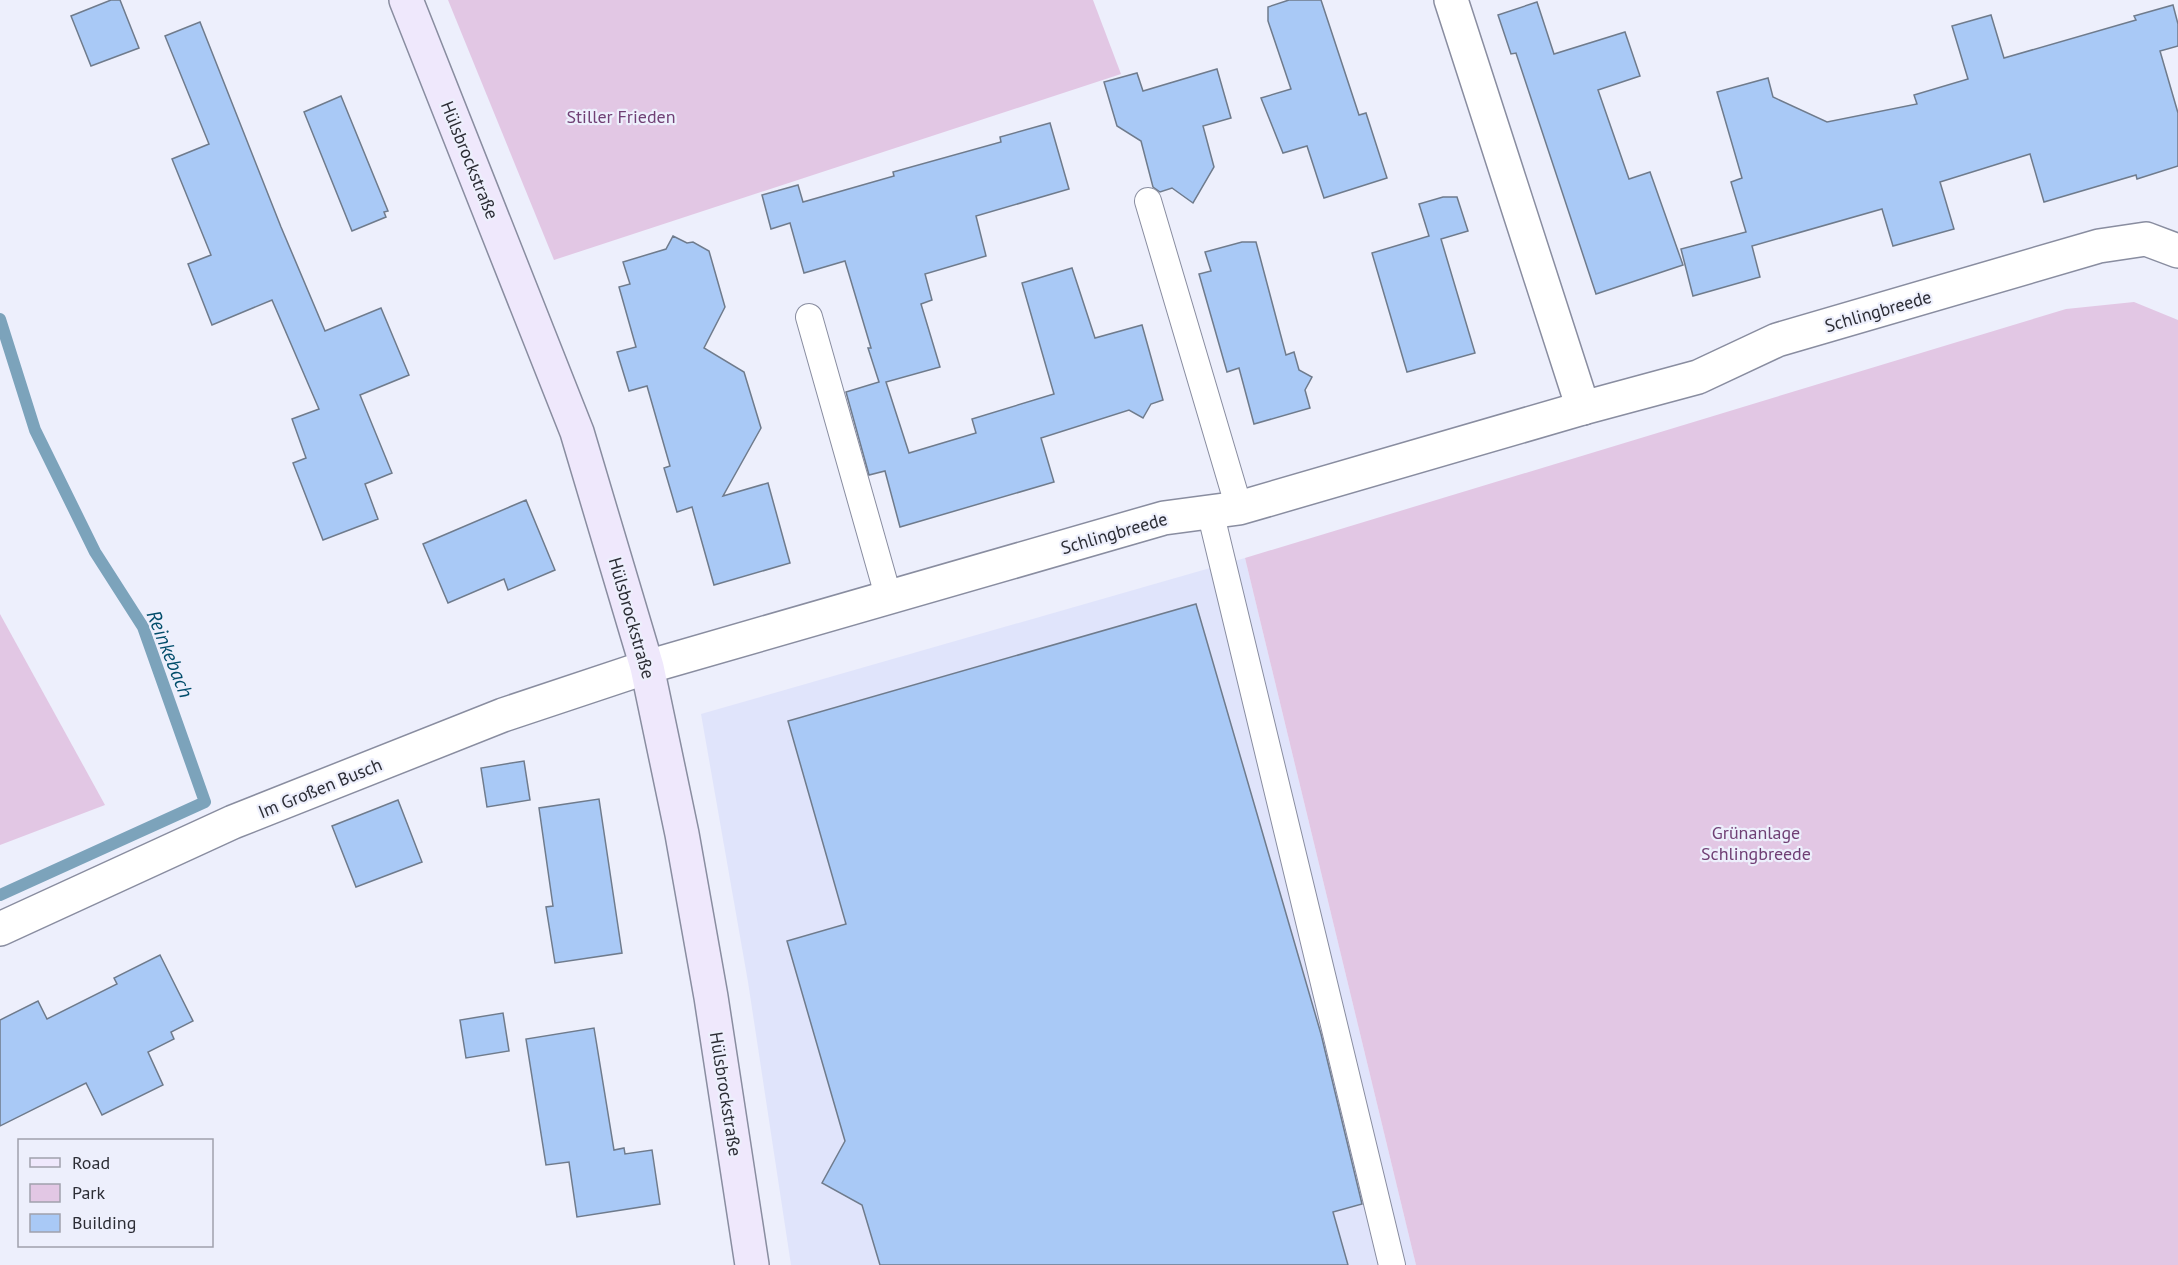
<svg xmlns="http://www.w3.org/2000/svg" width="2178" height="1265" font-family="'PT Sans',sans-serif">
  <rect width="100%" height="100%" fill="#edeffc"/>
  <path fill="#e0e4fb" d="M1245,558L1416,1265H791L748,982L701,714Z"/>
  <g fill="#e2c7e4">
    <path d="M448,0H1093L1121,74L554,260Z"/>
    <path d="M2134,302L2178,320V1265H1416L1245,558L2066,309Z"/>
    <path d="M0,614L105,805L0,845Z"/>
  </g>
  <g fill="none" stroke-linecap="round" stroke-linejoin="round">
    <path stroke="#7ca3bb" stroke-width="12" d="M0,319L35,430L95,552L143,627L205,802L0,895"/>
  </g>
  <g fill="#a9c9f6" stroke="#6f7b8c" stroke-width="1.5">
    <path d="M111,0H120L139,48L91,66L71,16Z"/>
    <path d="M1289,0H1321L1359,115L1366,113L1387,178L1324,198L1307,146L1283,153L1261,98L1291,89L1268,21V7Z"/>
    <path d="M1537,2L1554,54L1625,32L1640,76L1598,90L1629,179L1650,172L1683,265L1596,294L1516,53L1511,54L1498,15Z"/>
    <path d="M2173,5L2178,24V46L2160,51L2178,113V166L2137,179L2136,175L2044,202L2030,154L1940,182L1954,229L1893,246L1882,209L1752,246L1760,277L1693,296L1681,249L1746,232L1731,182L1742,178L1717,92L1768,78L1773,97L1827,122L1917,104L1914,95L1968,79L1952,26L1991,15L2004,58L2136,20L2134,16Z"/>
    <path d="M200,22L281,227L325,331L381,308L409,375L360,395L392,473L365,484L378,519L323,540L293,463L306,458L292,419L319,409L272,300L212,325L188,264L211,255L172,159L209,144L165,36Z"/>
    <path d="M1217,69L1231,118L1203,126L1214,167L1193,203L1172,188L1160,192L1153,187L1141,141L1117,126L1104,82L1137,73L1143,91Z"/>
    <path d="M341,96L388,211L384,212L386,217L352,231L304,112Z"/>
    <path d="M1050,123L1069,189L976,216L986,256L925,274L932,300L921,304L940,367L886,382L909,453L976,433L972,419L1054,394L1022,283L1072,268L1095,338L1142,325L1163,400L1151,404L1143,418L1129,410L1041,438L1054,482L900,527L885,471L869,475L846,392L879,382L868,348H871L845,261L804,273L790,223L771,229L762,195L798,185L803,202L894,176L893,172L1001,142L1000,137Z"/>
    <path d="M1443,197H1457L1468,231L1441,239L1475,353L1407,372L1372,253L1429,236L1419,204Z"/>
    <path d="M673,236L687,243L693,242L709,251L725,307L704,348L744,372L761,428L723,496L768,483L790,563L714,585L692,507L677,512L664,468L670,466L647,386L629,391L617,352L636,347L619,287L630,284L623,262L666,249Z"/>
    <path d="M1242,242H1256L1286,355L1294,352L1299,370L1312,377L1305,390L1310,408L1254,424L1239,368L1227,372L1199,274L1211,271L1205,252Z"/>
    <path d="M526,500L555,570L508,590L504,579L448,603L423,544Z"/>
    <path d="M1196,604L1321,1034L1362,1204L1333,1212L1348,1265H880L862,1205L822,1183L845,1141L787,941L846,924L788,721Z"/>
    <path d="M524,761L530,800L487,807L481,768Z"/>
    <path d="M599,799L622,953L555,963L546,907L553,906L539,808Z"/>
    <path d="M398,800L422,862L356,887L332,826Z"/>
    <path d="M160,955L193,1021L171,1032L174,1039L148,1052L163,1085L102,1115L86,1083L0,1126V1020L38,1001L47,1019L117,984L114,978Z"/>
    <path d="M503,1013L509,1051L466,1058L460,1020Z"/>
    <path d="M594,1028L614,1150L624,1148L625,1154L652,1150L660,1204L577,1217L569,1162L546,1165L526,1039Z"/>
  </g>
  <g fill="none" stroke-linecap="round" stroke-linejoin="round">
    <g stroke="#898da0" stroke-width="28">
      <g id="lane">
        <path d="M1148,201L1239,508"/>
        <path d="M809,317L889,599"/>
        <path d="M1210,511L1392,1265"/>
      </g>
    </g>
    <g stroke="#898da0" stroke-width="36">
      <g id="street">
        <path d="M1451,0L1583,408"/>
        <path d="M0,929L233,822L503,715L647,667L1164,518L1239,508L1583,408L1698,377L1777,340L2099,246L2146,239L2178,251"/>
      </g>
    </g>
    <g stroke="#898da0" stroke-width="36">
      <path id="secondary" d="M406,0L577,432L647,667L682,834L711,997L752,1265"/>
    </g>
    <use href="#lane" stroke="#fff" stroke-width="26"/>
    <use href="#street" stroke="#fff" stroke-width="33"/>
    <use href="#secondary" stroke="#efe8fc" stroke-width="33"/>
  </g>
  <g text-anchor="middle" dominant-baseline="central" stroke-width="4.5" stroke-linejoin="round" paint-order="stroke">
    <g font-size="18" fill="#704075" stroke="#edeffc">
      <text x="621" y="116">Stiller Frieden</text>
      <text x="1756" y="832">Grünanlage<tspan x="1756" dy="21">Schlingbreede</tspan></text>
    </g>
    <g font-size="18" fill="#2c2d35" stroke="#edeffc">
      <text transform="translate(470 160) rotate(68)">Hülsbrockstraße</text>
      <text transform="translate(1878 311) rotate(-16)">Schlingbreede</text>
      <text transform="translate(1114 533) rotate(-16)">Schlingbreede</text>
      <text transform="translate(632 618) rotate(74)">Hülsbrockstraße</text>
      <text transform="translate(320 788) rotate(-22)">Im Großen Busch</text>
      <text transform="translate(726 1094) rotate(81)">Hülsbrockstraße</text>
    </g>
    <g font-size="20" font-style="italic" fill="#024d6b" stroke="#edeffc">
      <text transform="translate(170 654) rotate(68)">Reinkebach</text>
    </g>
  </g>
  <rect x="18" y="1139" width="195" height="108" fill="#edeffc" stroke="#a0a1ac" stroke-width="1.5"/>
  <rect x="30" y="1158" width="30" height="9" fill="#efe8fc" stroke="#a0a1ac" stroke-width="1.5"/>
  <text x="72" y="1169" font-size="18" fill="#2c2d35">Road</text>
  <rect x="30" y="1184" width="30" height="18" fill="#e2c7e4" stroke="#a0a1ac" stroke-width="1.5"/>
  <text x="72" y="1199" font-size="18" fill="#2c2d35">Park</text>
  <rect x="30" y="1214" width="30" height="18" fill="#a9c9f6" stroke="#a0a1ac" stroke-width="1.5"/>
  <text x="72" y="1229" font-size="18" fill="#2c2d35">Building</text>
</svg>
